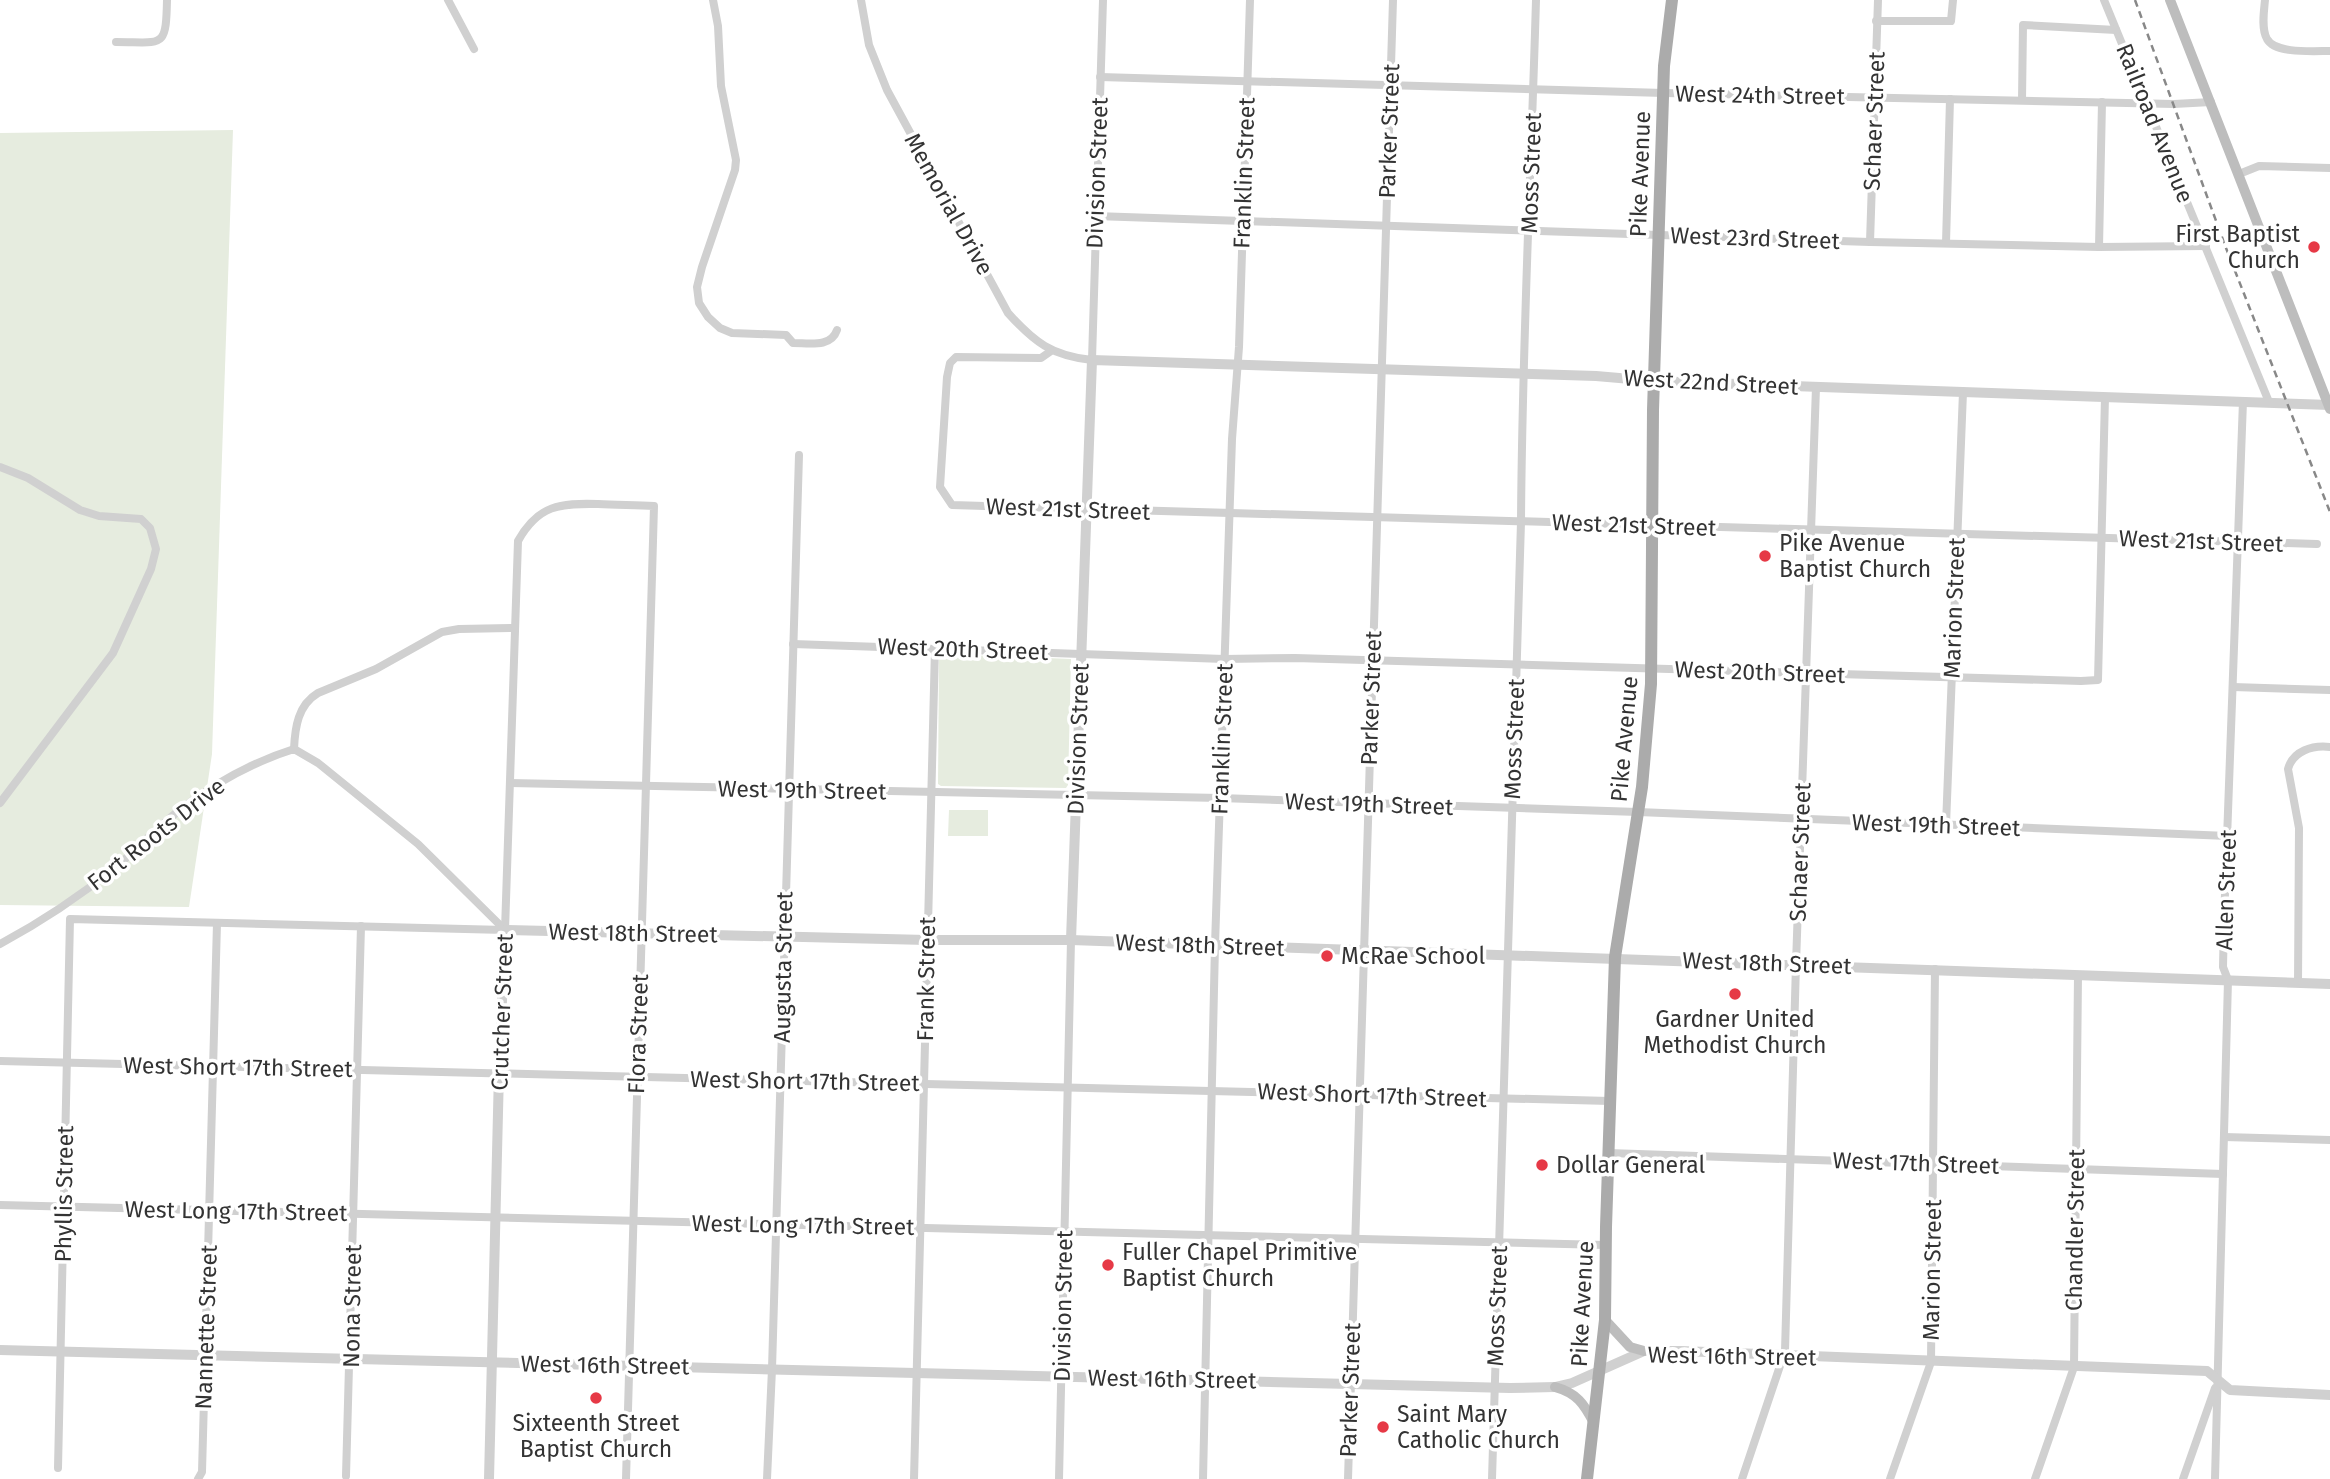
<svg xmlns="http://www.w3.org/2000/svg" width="2330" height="1479" font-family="'Fira Sans',sans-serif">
  <rect width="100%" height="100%" fill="#fff"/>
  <g fill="#e6ecdf">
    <path d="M233,130L212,754L189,907L0,905V133Z"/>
    <path d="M943,654L1071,659L1068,785L1066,788L941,786L938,784L939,658Z"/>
    <path d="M949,810H988V836H948Z"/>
  </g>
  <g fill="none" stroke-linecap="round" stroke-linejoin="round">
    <g stroke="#d0d0d0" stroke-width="8">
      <path d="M448,0L474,49"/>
      <path d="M713,0L718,26L721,86L736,160L735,170L702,267L697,287L699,303L708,317L720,328L732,333L786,335L793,343C809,343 831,348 837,330"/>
      <path d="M861,0L869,45L887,90L1008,313C1034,342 1052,356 1092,360L1103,0"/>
      <path d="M2104,0L2269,402"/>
      <path d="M2265,0C2264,11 2261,29 2267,39C2275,54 2314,51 2330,51"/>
      <path d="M1876,21H1951L1953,0"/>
      <path d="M116,42C163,42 166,50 167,0"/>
      <path d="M1100,77L1664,93L2174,104L2211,102"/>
      <path d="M2022,100L2023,25L2116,30"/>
      <path d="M2239,174L2259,166L2330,168"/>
      <path d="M1095,216L1870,242L2099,247L2206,246"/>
      <path d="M1870,242L1878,0"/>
      <path d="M1946,243L1950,99"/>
      <path d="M2099,247L2102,102"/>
      <path d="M1051,351L1041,358L956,357L950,363L947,377L940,487L952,505L2317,544"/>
      <path d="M0,467L28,478L80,510L99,516L141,519L150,528L156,549L151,569L113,653L0,803"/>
      <path d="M793,644L1224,659L1295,658L2081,681L2098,680L2105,397"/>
      <path d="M2233,687L2330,690"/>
      <path d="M294,749C295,727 298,705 318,693L376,669L442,632L459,629L514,628"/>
      <path d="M510,783L1220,798L1638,812L2228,836"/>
      <path d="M1946,825L1963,392"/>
      <path d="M505,930L518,541C538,505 560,503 598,504C617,505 635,505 654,506L626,1479"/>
      <path d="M0,944C41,922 80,896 116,867C138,848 158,827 181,809C215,783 253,762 294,749L318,763L418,844L505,930"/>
      <path d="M2298,983L2299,828L2288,769C2293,751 2312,745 2330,747"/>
      <path d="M0,1061L1610,1101"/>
      <path d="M2224,1137L2330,1140"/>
      <path d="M1608,1153L2223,1174"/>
      <path d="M0,1205L1606,1245"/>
      <path d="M58,1468L70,919L505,930"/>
      <path d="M346,1476L361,926"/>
      <path d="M198,1479L202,1472L217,923"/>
      <path d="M767,1479L772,1369L799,455"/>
      <path d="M914,1479L935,648"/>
      <path d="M1059,1479L1071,940"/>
      <path d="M1203,1479L1215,945L1232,439L1239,347L1250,0"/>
      <path d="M1348,1479L1393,0"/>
      <path d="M1492,1479L1521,522C1522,348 1531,174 1536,0"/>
      <path d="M1742,1479L1785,1351L1796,964L1816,387"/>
      <path d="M1890,1479L1931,1362L1935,969"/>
      <path d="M2035,1479L2074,1367L2078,975"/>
      <path d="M2183,1479L2215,1388"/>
      <path d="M2215,1479L2228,980L2223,967L2224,921L2243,401"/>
    </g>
    <g stroke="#d0d0d0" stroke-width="10">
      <path d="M1071,940L1092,360L1596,376L1654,381L2330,405"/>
      <path d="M0,1350L1510,1388L1555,1387L1572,1383L1644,1351H1681L2207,1371L2230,1390L2330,1395"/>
      <path d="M489,1479L499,1072L505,930L927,940H1071L2330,984"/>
    </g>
    <g stroke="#bdbdbd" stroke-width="10">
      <path d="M2170,0L2330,409"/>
      <path d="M1605,1320L1630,1347L1644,1351"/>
      <path d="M1555,1387C1577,1393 1584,1404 1594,1423"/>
    </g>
    <path stroke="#ababab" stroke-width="12" d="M1587,1479L1605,1320L1606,1227L1615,957L1642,787L1651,684L1653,410L1664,66L1672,0"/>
    <path stroke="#888" stroke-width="2.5" stroke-dasharray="7 5" stroke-linecap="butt" d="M2135,0L2226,248L2330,512"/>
  </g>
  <g fill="#e63946" stroke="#fff" stroke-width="2.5">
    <circle cx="2314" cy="247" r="7"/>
    <circle cx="1765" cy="556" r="7"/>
    <circle cx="1327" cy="956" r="7"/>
    <circle cx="1735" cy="994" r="7"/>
    <circle cx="1542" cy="1165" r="7"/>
    <circle cx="1108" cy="1265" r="7"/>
    <circle cx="596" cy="1398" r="7"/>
    <circle cx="1383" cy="1427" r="7"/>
  </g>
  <g text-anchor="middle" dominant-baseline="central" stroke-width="7" stroke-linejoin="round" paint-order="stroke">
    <g font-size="23" fill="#333" stroke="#fff">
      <text transform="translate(1760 95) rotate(1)">West 24th Street</text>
      <text transform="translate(1874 121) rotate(-88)">Schaer Street</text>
      <text transform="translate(2155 123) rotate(68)">Railroad Avenue</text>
      <text transform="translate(1389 131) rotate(-88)">Parker Street</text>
      <text transform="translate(1097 173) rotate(-88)">Division Street</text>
      <text transform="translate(1244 173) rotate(-88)">Franklin Street</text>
      <text transform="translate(1531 173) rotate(-88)">Moss Street</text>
      <text transform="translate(1640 174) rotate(-88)">Pike Avenue</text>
      <text transform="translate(949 204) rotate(61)">Memorial Drive</text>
      <text transform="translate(1755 238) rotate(2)">West 23rd Street</text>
      <text transform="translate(1711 382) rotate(3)">West 22nd Street</text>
      <text transform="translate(1068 509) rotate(2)">West 21st Street</text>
      <text transform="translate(1634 525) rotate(2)">West 21st Street</text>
      <text transform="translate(2201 541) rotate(2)">West 21st Street</text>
      <text transform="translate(1954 608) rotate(-88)">Marion Street</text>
      <text transform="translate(963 649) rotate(2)">West 20th Street</text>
      <text transform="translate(1760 672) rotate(2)">West 20th Street</text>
      <text transform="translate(1371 698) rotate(-88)">Parker Street</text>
      <text transform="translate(1078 739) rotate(-88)">Division Street</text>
      <text transform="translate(1222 739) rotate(-88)">Franklin Street</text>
      <text transform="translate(1514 739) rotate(-88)">Moss Street</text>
      <text transform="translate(1624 739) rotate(-85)">Pike Avenue</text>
      <text transform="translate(802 790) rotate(1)">West 19th Street</text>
      <text transform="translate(1369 804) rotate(2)">West 19th Street</text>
      <text transform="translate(1936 825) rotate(2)">West 19th Street</text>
      <text transform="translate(156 834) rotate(-38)">Fort Roots Drive</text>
      <text transform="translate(1800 852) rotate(-88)">Schaer Street</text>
      <text transform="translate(2226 890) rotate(-88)">Allen Street</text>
      <text transform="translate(633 933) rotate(1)">West 18th Street</text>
      <text transform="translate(1200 945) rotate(2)">West 18th Street</text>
      <text transform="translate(1767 963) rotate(2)">West 18th Street</text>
      <text transform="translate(783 967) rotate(-89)">Augusta Street</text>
      <text transform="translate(926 979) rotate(-89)">Frank Street</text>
      <text transform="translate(502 1012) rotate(-88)">Crutcher Street</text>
      <text transform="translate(638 1034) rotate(-88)">Flora Street</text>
      <text transform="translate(238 1067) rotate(1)">West Short 17th Street</text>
      <text transform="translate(805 1081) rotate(1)">West Short 17th Street</text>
      <text transform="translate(1372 1095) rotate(2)">West Short 17th Street</text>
      <text transform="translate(1916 1163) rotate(2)">West 17th Street</text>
      <text transform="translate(64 1194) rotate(-89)">Phyllis Street</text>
      <text transform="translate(236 1211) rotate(1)">West Long 17th Street</text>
      <text transform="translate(803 1225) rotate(1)">West Long 17th Street</text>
      <text transform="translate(2075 1230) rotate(-89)">Chandler Street</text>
      <text transform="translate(1932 1270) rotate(-89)">Marion Street</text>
      <text transform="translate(1582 1304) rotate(-87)">Pike Avenue</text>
      <text transform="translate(352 1306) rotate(-89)">Nona Street</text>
      <text transform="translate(1063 1306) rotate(-89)">Division Street</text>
      <text transform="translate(1497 1306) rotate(-88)">Moss Street</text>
      <text transform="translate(206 1327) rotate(-88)">Nannette Street</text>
      <text transform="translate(1732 1356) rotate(1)">West 16th Street</text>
      <text transform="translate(605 1365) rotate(1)">West 16th Street</text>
      <text transform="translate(1172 1379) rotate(1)">West 16th Street</text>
      <text transform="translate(1350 1390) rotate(-88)">Parker Street</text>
    </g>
    <g font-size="23" fill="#333" stroke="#fff" text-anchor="start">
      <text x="2300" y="234" text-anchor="end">First Baptist<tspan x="2300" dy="26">Church</tspan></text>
      <text x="1779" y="543">Pike Avenue<tspan x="1779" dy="26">Baptist Church</tspan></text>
      <text x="1341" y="956">McRae School</text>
      <text x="1735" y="1019" text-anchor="middle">Gardner United<tspan x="1735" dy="26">Methodist Church</tspan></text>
      <text x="1556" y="1165">Dollar General</text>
      <text x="1122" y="1252">Fuller Chapel Primitive<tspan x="1122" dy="26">Baptist Church</tspan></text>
      <text x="1397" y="1414">Saint Mary<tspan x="1397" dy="26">Catholic Church</tspan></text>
      <text x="596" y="1423" text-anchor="middle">Sixteenth Street<tspan x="596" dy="26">Baptist Church</tspan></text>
    </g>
  </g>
</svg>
